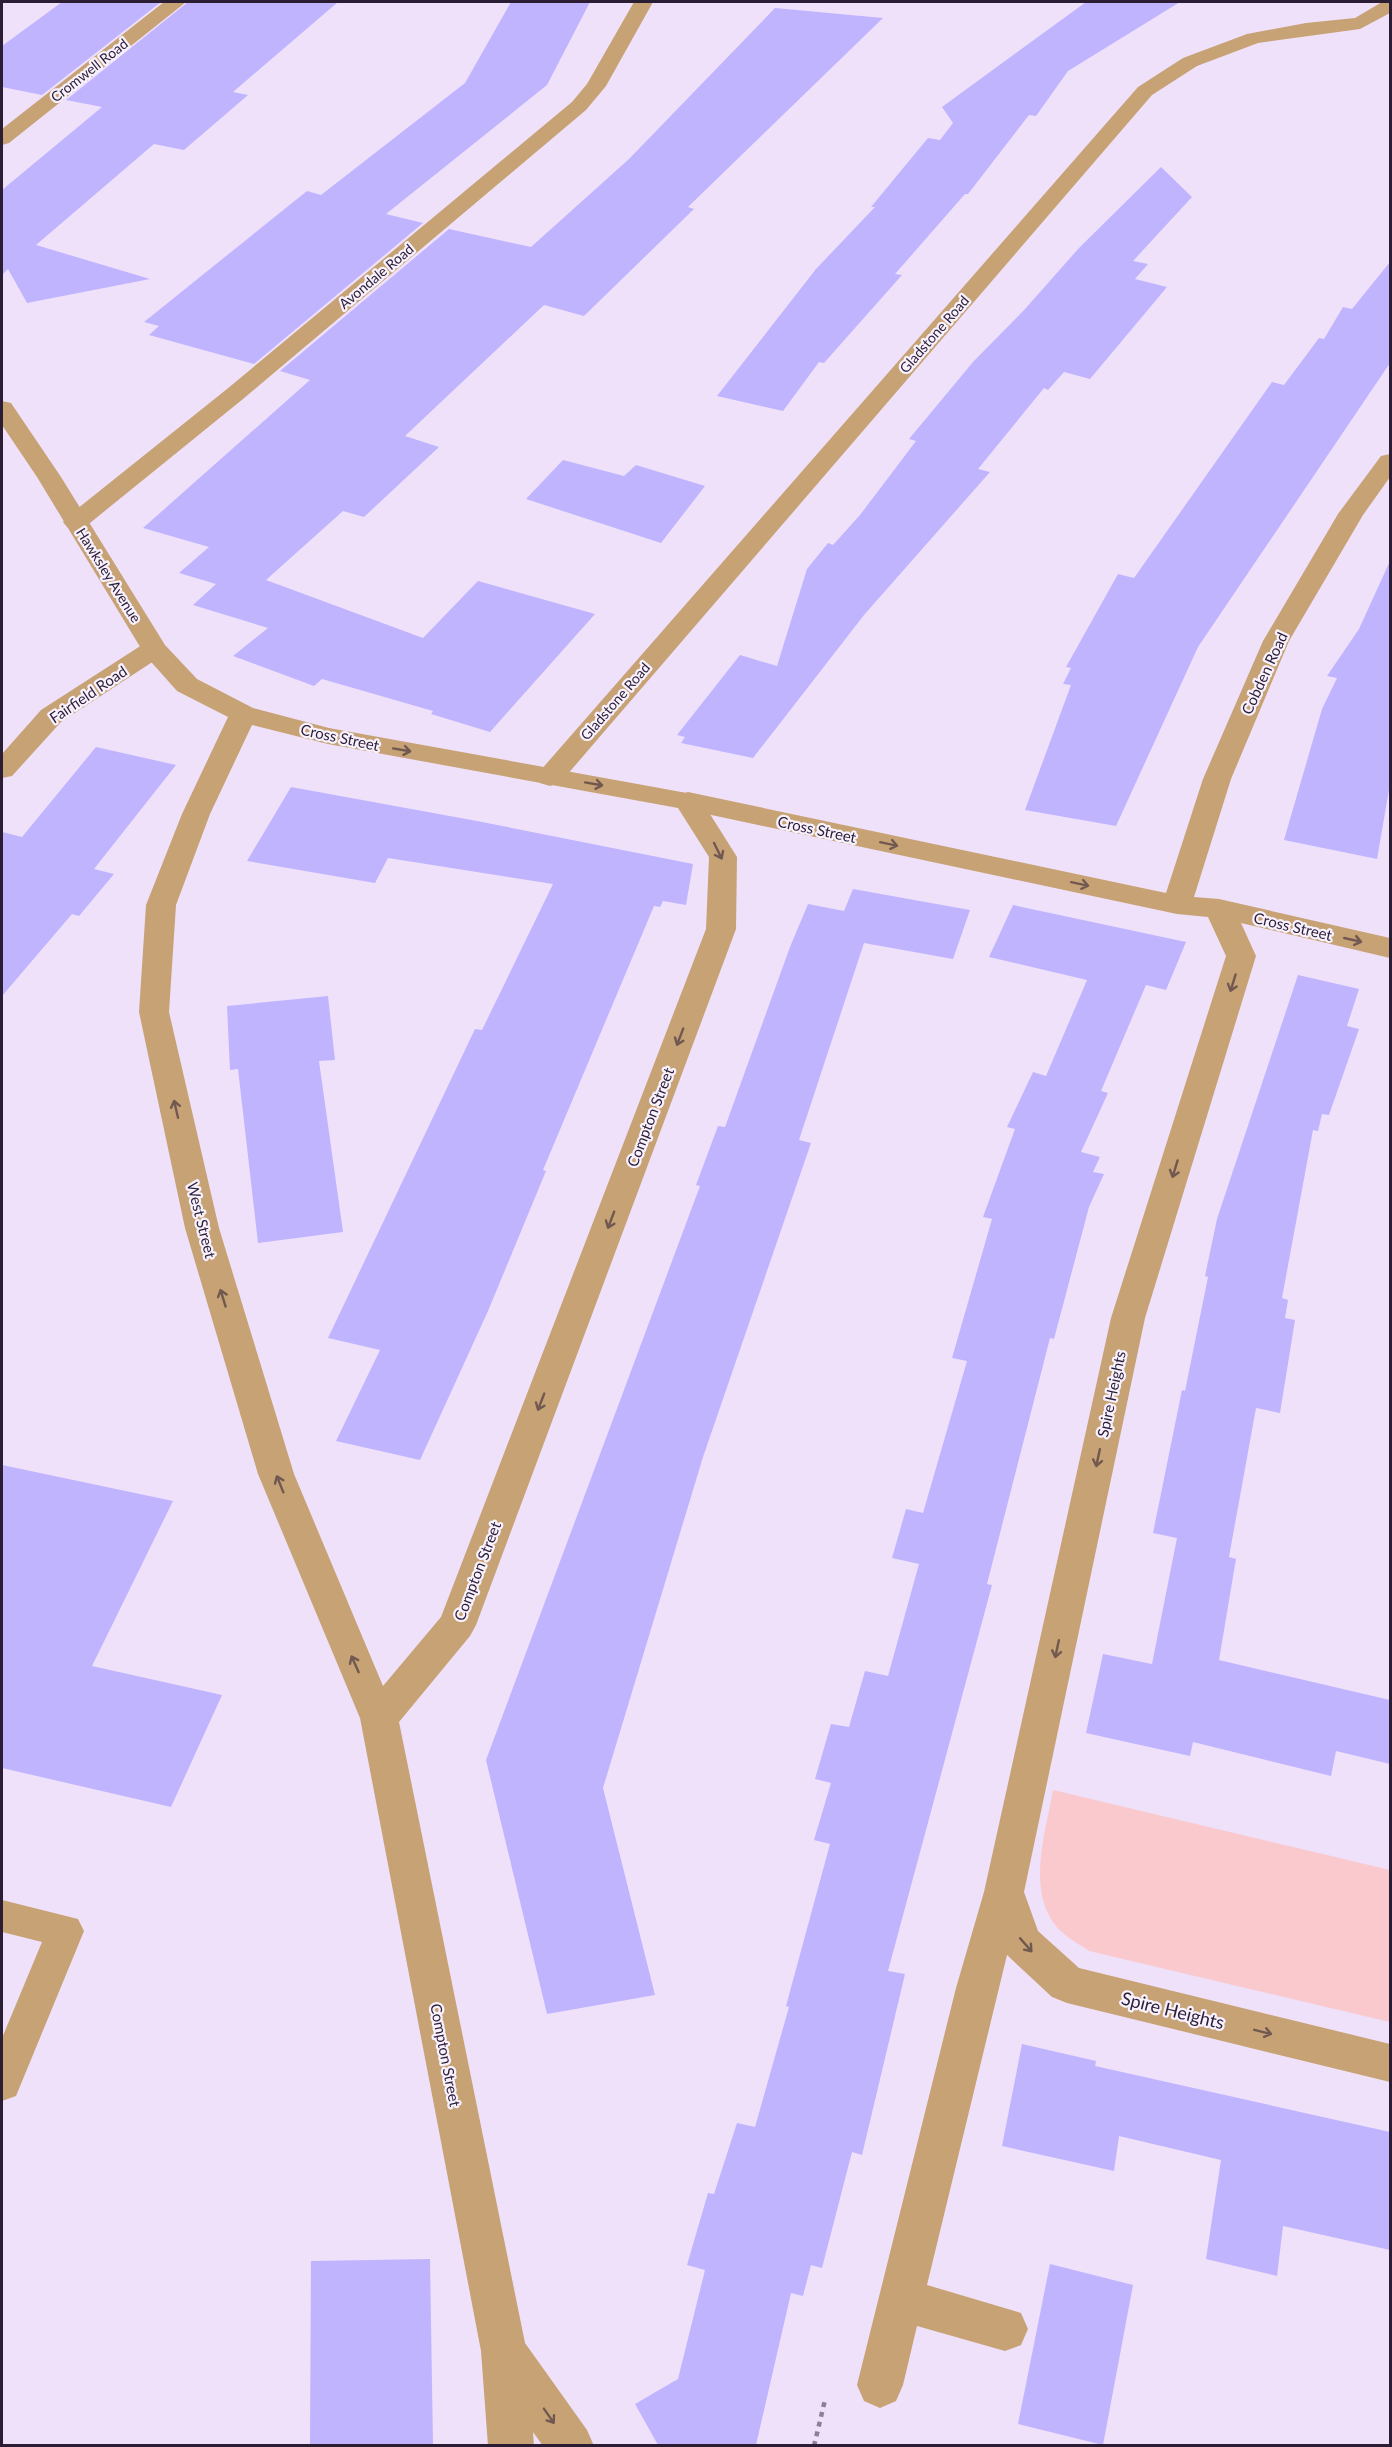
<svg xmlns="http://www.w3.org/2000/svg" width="1392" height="2447" font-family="Lato,sans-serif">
  <rect width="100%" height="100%" fill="#efe1fa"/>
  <path fill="#f9c9ce" d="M1053,1790L1390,1870V2022L1089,1951C1079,1944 1064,1936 1056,1926C1026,1889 1046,1831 1053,1790Z"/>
  <g fill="#c0b4ff">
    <path d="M62,2H161L42,95L2,87V46Z"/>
    <path d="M188,2H338L233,92L248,95L184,150L154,144L36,245L150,279L27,303L8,269L2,275V190L102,107L66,100Z"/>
    <path d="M511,2H590L547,85L386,214L423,223L254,364L149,335L159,326L144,322L307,191L321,195L465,83Z"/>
    <path d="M1086,2H1180L1068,71L1036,116L1029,115L968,194H965L895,274L902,275L824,363L819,362L783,411L717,396L816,269L875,207H871L928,138L940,140L953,123L942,107Z"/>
    <path d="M775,8L883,18L688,207L694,209L584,316L544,305L405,436L439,447L364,517L343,511L266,580L423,638L478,581L595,614L490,732L431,714L433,711L322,679L314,686L233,656L268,628L193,605L216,584L179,573L209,547L143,528L310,380L280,371L449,229L531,247L629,159Z"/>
    <path d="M1161,167L1192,197L1133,261L1148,264L1135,279L1167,287L1090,379L1064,372L1048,390L1044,388L978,469L990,472L864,615L753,758L681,743L685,737L677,735L740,655L777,666L807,569L828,543L833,545L860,515L916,441L909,439L973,362L1025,309L1079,248Z"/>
    <path d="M1390,262V363L1198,647L1116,826L1025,810L1071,685L1063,684L1071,668L1066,667L1118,574L1134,578L1272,382L1284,385L1319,338L1324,339L1343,307L1352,309Z"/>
    <path d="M563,460L624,476L636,465L705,486L661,543L526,499Z"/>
    <path d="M1390,561V784L1377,859L1284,840L1322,709L1337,678L1327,676L1359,629Z"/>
    <path d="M96,747L176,765L94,869L114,874L79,916L72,914L2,996V832L22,837Z"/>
    <path d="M291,787L477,821L693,864L686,905L663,901L660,907L654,906L543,1170L546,1171L488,1311L420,1460L336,1441L380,1350L328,1338L475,1029L482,1030L553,884L388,858L375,883L247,861Z"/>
    <path d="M853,889L970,910L953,959L864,943L799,1140L811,1143L703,1457L603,1788L655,1995L547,2014L486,1760L700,1186L696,1185L718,1126L725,1127L790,947L808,904L844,911Z"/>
    <path d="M1013,905L1186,942L1166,990L1146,985L1101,1091L1108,1093L1081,1152L1100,1157L1093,1172L1104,1174L1089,1207L1054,1339L1050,1338L987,1584L992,1585L888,1971L905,1974L862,2155L852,2152L822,2268L811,2265L803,2296L791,2293L756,2445H658L635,2404L678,2379L705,2270L687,2265L708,2193L714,2194L737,2123L755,2127L768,2081L789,2007L786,2006L830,1844L814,1840L831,1783L815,1779L831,1724L849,1727L865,1671L888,1676L919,1564L892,1558L906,1509L923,1513L967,1361L952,1358L992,1219L983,1217L1015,1129L1007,1127L1033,1072L1046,1076L1087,980L989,957Z"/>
    <path d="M1298,975L1359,989L1347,1026L1359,1029L1329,1115L1322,1114L1318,1131L1313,1130L1282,1298L1288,1300L1285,1318L1295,1320L1280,1413L1256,1408L1229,1557L1236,1559L1219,1660L1390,1700V1764L1336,1751L1331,1776L1193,1742L1190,1756L1086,1733L1103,1654L1152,1664L1177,1538L1153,1533L1182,1390L1185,1391L1208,1277L1205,1276L1217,1219Z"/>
    <path d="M328,996L335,1060L319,1061L343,1232L258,1243L238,1069L230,1070L227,1006Z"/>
    <path d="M2,1465L173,1501L92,1666L222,1695L171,1807L2,1768Z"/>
    <path d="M1022,2044L1096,2061L1095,2066L1390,2132V2250L1283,2226L1277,2276L1206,2259L1221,2160L1119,2136L1114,2171L1002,2146Z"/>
    <path d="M430,2259L433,2445H310L311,2261Z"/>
    <path d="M1050,2264L1133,2285L1103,2445L1018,2424Z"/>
  </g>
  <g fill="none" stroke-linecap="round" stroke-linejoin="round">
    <path stroke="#8d7f97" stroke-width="4.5" stroke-dasharray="5 5" stroke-linecap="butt" d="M814,2446L825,2400"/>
    <path fill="#c7a275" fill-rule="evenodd" d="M2,1900L78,1919L84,1931L16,2096L2,2101V2038L42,1942L2,1932Z"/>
    <g fill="#c7a275" fill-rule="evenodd">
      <path d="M164,2H186L9,143L2,145V129Z"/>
      <path d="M634,2H653L606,86L586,110L243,399L85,527L76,530L67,527L63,522L67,517L227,389L572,102L587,84Z"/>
      <path d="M1382,2H1390V13L1360,29L1258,43L1197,66L1152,95L560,783L550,786L540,783L536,777L540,771L1138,87L1183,58L1247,34L1306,23L1355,18Z"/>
      <path d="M1390,454V477L1363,515L1289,641L1231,779L1194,897L1219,899L1390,938V958L1241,923L1256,956L1145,1318L1024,1892L1038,1931L1079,1968L1390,2044V2082L1067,2003L1052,1997L1007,1955L927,2285L1021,2313L1028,2329L1021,2345L1005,2351L917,2326L903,2385L896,2401L880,2408L864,2401L857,2385L956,1988L984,1892L1111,1318L1226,956L1208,917L1177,914L688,810L678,807L674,801L678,795L688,792L1166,893L1203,779L1263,641L1338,514L1381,456Z"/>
      <path d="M154,641L163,643L167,649L163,655L61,722L12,776L2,778V754L41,710L145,643Z"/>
    </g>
    <path fill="#c7a275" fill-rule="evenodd" d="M2,401L11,403L61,477L165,645L197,679L253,708L329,728L698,795L737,857L736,929L476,1625L470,1636L399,1722L525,2343L587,2430L594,2446H543L533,2432L534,2446H488L481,2351L360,1718L258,1474L185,1228L139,1012L146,905L182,814L228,717L177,691L145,655L37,477L2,425ZM252,725L328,744L678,808L709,857L706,929L441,1617L383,1686L294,1474L219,1228L169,1012L176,905L210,814Z"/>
  </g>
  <defs><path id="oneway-shaft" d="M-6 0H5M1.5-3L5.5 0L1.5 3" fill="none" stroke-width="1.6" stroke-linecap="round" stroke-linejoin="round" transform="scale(1.5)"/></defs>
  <g stroke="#715951">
    <use href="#oneway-shaft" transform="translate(402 750) rotate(10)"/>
    <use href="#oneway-shaft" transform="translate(594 784) rotate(10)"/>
    <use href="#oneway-shaft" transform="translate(889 844) rotate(12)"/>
    <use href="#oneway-shaft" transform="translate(718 851) rotate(64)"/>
    <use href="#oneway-shaft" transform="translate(1080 884) rotate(12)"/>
    <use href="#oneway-shaft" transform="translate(1353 940) rotate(13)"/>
    <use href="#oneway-shaft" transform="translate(1233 983) rotate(107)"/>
    <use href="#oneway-shaft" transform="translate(680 1037) rotate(111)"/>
    <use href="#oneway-shaft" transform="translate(176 1109) rotate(-103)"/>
    <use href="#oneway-shaft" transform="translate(1175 1169) rotate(107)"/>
    <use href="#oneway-shaft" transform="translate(611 1220) rotate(111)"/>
    <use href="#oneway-shaft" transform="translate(223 1298) rotate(-107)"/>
    <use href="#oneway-shaft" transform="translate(541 1402) rotate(111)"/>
    <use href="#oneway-shaft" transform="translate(1098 1458) rotate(102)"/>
    <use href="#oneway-shaft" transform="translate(280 1484) rotate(-112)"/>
    <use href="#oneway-shaft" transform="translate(1057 1649) rotate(102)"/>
    <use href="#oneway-shaft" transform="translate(355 1664) rotate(-114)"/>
    <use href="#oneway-shaft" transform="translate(1026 1945) rotate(49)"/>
    <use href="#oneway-shaft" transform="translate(1263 2032) rotate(14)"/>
    <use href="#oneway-shaft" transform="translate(549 2416) rotate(55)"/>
  </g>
  <g text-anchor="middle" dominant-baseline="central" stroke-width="4.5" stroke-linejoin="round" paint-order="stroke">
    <g font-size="14" fill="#2b1d34" stroke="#f8f1fe">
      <text transform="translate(89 70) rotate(-38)">Cromwell Road</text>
      <text transform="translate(376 276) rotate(-40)">Avondale Road</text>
      <text transform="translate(934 334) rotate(-49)">Gladstone Road</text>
      <text transform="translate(109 575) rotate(58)">Hawksley Avenue</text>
      <text transform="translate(615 701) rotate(-49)">Gladstone Road</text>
    </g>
    <g font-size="15" fill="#2b1d34" stroke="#f8f1fe">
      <text transform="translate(1264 673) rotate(-65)">Cobden Road</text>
      <text transform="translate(88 694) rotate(-34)">Fairfield Road</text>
      <text transform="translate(340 737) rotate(12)">Cross Street</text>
      <text transform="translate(817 829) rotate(12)">Cross Street</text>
      <text transform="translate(1293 926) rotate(13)">Cross Street</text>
      <text transform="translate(650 1117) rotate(-69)">Compton Street</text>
      <text transform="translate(202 1220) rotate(76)">West Street</text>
      <text transform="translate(1111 1394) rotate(-78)">Spire Heights</text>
      <text transform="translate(477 1571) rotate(-69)">Compton Street</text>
      <text transform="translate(446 2055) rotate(79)">Compton Street</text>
    </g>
    <g font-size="18" fill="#2b1d34" stroke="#f8f1fe">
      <text transform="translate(1173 2010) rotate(14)">Spire Heights</text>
    </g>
  </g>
  <rect width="1392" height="2447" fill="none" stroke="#2b1d34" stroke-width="6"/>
</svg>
